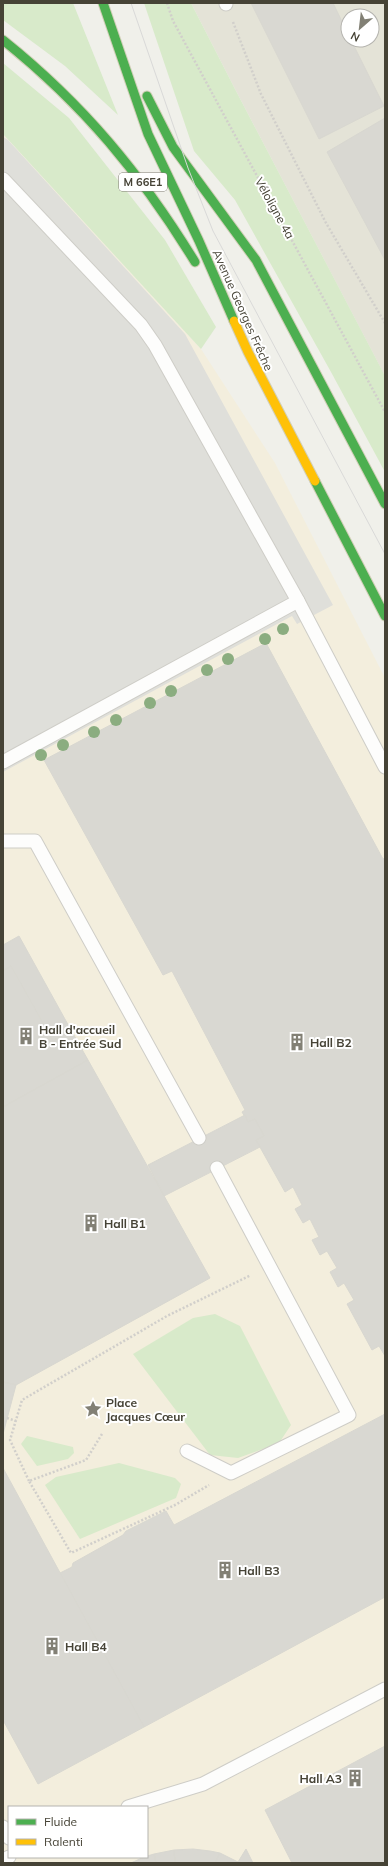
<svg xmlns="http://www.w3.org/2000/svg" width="388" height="1866" font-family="Mulish,sans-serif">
  <rect width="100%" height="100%" fill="#f0f0ea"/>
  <path fill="#e4e3d7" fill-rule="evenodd" d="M191,3H385V376L235,89ZM348,16H372V40H348Z"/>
  <path fill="#f3eedd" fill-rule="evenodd" d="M3,134L201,349L275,463L385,678V1863H3ZM9,1807H147V1857H9Z"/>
  <g fill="#d8eaca">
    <path d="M3,3H73L118,115L65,66L3,20Z"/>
    <path d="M144,3H191L235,89L382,370L385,376V472L331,372L235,200L194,151Z"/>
    <path d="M3,63L69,118L165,240L216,327L201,349L3,134Z"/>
    <path d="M215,1314L240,1326L291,1425L279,1443L238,1458L210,1455L133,1354L193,1318Z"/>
    <path d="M27,1436L73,1447L74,1453L68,1459L37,1466L21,1444Z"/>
    <path d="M119,1463L175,1478L181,1484L176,1498L80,1539L45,1485L56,1477Z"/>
  </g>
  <path fill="#dfdfda" d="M3,137L8,140L185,334L333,605L297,624L292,616L3,772Z"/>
  <g fill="#d9d8d2" stroke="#d8d7d0">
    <path d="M251,3H333L348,34V40H351L384,106L319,139Z"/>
    <path d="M385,118V260L327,152Z"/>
    <path d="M266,643L383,859L385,858V1356L379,1346L372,1350L347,1304L354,1300L344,1283L338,1287L330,1272L337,1268L327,1251L320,1255L312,1240L319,1237L310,1219L303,1223L295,1209L302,1205L293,1187L285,1192L256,1140L264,1136L255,1119L248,1122L242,1112L245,1110L172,971L163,975L44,760Z"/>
    <path d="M19,936L71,1030L53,1041L11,966L3,971V945Z"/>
    <path d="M11,966L53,1041L71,1030L88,1060L3,1107V971Z"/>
    <path d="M88,1060L210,1278L16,1385L3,1382V1107Z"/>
    <path d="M245,1115L248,1122L255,1119L264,1136L256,1140L260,1147L164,1196L148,1165Z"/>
    <path d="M3,1382L16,1385L3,1434Z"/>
    <path d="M385,1414V1597L144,1727L60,1573L72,1567L73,1563L123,1535L126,1531L166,1511L174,1525Z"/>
    <path d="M3,1468L144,1727L38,1784L3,1720Z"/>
    <path d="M385,1746V1863H292L265,1810Z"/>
    <path d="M193,1849L210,1851L220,1853L215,1863H175L174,1850Z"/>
    <path d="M246,1849L253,1863H237L238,1862Z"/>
    <path d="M174,1850L175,1863H156L154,1854Z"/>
    <path d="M220,1853L238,1862L215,1863Z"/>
    <path d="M154,1854L156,1863H131L144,1857Z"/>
  </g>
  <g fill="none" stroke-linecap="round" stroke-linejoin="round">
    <g stroke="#cecdc7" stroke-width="15">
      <g id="lane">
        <path d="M226,3V4"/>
        <path d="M3,179L141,325L155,345L298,601L385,767"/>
        <path d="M3,762L298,601"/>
        <path d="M3,841H35L199,1138"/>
        <path d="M187,1451L231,1473L349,1415L217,1168"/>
        <path d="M128,1807L203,1784L385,1689"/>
        <path d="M3,1827L9,1838"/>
        <path d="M3,1860L9,1857"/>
      </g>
    </g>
    <g stroke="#d2cfb8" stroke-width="11">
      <g id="fast">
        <path d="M103,3L148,134L199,241L234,321"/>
        <path d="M3,40C84,105 141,174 195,262"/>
        <path d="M147,96L173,147L256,260L385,504"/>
        <path d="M315,481L385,616"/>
      </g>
    </g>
    <g stroke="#d2cfb8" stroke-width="11">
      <path id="slow" d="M234,321L248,352L315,481"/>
    </g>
    <g stroke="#d1cfcb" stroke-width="2.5" stroke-dasharray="2 2" stroke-linecap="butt">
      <path d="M167,3L173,21L385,412"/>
      <path d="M233,22L261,94L326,223L385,323"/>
      <path d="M7,1418L16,1421"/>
      <path d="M102,1434L86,1460L29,1481L71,1553L175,1505L209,1485"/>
      <path d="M29,1481L10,1440L22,1400L167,1316L251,1275"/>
    </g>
    <use href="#lane" stroke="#fdfdfc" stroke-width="13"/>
    <use href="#fast" stroke="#4caf50" stroke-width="9"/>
    <use href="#slow" stroke="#ffc107" stroke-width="9"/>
    <path stroke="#d9d9d8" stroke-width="1" d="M131,3L188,168L213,231L385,554"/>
  </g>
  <g fill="#8bad80">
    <circle cx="283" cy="629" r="6"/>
    <circle cx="265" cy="639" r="6"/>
    <circle cx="228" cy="659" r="6"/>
    <circle cx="207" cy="670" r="6"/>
    <circle cx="171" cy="691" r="6"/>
    <circle cx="150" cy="703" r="6"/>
    <circle cx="116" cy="720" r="6"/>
    <circle cx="94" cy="732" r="6"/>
    <circle cx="63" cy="745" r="6"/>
    <circle cx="41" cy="755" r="6"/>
  </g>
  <defs>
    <g id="building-bare" transform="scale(1.38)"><path d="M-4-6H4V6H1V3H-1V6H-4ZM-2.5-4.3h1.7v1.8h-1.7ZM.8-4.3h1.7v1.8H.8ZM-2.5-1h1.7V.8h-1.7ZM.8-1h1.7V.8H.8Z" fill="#828075" stroke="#fff" stroke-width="2.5" paint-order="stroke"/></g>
    <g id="sight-bare" transform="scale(1.38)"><path d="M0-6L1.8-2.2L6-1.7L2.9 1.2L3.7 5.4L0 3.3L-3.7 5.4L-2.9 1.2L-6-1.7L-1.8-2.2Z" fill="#828075" stroke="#fff" stroke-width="2.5" paint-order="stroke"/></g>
  </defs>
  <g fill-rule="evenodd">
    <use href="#building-bare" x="26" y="1036"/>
    <use href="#building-bare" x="297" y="1042"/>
    <use href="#building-bare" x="91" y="1223"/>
    <use href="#sight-bare" x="93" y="1409"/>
    <use href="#building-bare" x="225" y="1570"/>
    <use href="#building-bare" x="52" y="1646"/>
    <use href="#building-bare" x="355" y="1778"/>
  </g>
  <g text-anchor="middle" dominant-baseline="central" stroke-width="4" stroke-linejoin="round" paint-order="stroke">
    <rect fill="#fff" stroke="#7e7b72" stroke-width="1" x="119" y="173" width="48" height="18" rx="3"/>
    <g font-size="11" font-weight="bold" fill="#464336">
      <text x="143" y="182">M 66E1</text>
    </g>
    <g font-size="12" fill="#464336" stroke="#fff">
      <text transform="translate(275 208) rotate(61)">Véloligne 4a</text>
      <text transform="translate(243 310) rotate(66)">Avenue Georges Frêche</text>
    </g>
    <g font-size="12" font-weight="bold" fill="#464336" stroke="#fff" text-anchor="start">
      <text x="39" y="1029">Hall d'accueil<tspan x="39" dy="14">B - Entrée Sud</tspan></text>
      <text x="310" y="1042">Hall B2</text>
      <text x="104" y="1223">Hall B1</text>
      <text x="106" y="1402">Place<tspan x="106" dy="14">Jacques Cœur</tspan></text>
      <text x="238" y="1570">Hall B3</text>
      <text x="65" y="1646">Hall B4</text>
      <text x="342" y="1778" text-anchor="end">Hall A3</text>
    </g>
  </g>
  <rect width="388" height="1866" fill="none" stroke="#464336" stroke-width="8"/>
  <rect x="8" y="1806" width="140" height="52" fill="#ffffff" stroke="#b5b4af"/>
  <rect x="16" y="1819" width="20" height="6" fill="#4caf50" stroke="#b5b4af"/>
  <text x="44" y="1826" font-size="12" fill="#464336">Fluide</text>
  <rect x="16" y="1839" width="20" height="6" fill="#ffc107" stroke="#b5b4af"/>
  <text x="44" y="1846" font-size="12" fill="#464336">Ralenti</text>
  <g transform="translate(360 28) rotate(208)"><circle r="19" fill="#ffffff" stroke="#b5b4af"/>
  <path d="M0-3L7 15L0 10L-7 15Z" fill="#828075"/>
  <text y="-6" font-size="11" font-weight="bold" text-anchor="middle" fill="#464336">N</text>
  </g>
</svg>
